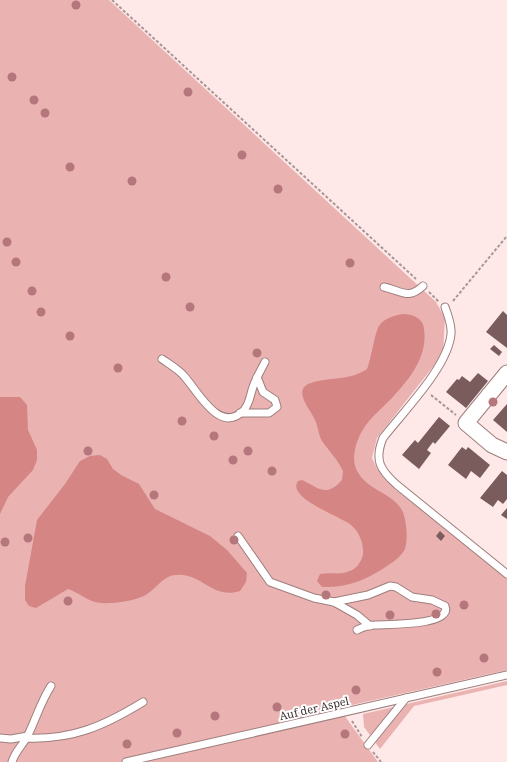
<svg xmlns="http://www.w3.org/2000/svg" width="507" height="762" font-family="'Noto Serif',serif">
  <rect width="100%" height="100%" fill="#fee9e8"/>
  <g fill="#eab3b1">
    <path d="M0,0H109L436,302L445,318L443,354L377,438L372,458L378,470L396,490L507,576V670L339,708L378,762H0Z"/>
    <path d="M507,681V685L414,706L380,749L364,727L363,714Z"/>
  </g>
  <g fill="#d48584">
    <path d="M402,314C413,314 423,318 424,329C428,356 410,379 392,398C380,410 366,421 359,437C354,449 351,463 359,474C368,489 388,492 399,506C404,511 405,519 406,525C407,533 407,542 405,549C402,555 395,561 390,564C369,579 348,588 322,587L317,581L320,574C329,572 338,575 347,572C355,570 359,565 362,558C364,553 363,548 362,543C360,536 357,530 351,525C340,516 286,498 298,481L302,480C319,488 326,498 342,480L343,471C338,460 329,451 322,441C318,434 318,425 314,418C309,408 292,389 311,383C331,376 347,382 367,369C371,359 375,332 379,326C384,318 394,316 402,314Z"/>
    <path d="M0,397H20L27,405L28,430L37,450V460L33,470L8,497L0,514Z"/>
    <path d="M100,455L107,459L113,469L121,475L139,484L155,509L210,536L227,550L247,573L246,582L240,591C215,599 203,577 183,575C164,572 158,588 144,596C133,601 113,604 101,603C88,602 80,593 68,589L36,608L29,606L25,600V586L37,520L65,484L80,461L90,456Z"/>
  </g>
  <g fill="#7a5c5c">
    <path d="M503,311L507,315V348L486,332Z"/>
    <path d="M494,345L502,352L499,356L490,349Z"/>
    <path d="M478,373L488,381L466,408L446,392L457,379L459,380L462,376L470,382Z"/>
    <path d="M507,404V432L493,420Z"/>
    <path d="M439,417L450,426L435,444L433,442L427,450L431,453L419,469L402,455L415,440L418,443Z"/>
    <path d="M462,447L466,450L468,447L490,465L480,478L471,471L466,479L448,465Z"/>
    <path d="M502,471L507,475V499L503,504L498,500L493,507L480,498Z"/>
    <path d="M507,508V519L501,515Z"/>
    <path d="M440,531L445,536L441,541L436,536Z"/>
  </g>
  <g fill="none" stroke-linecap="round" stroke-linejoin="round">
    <g stroke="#9e7e7d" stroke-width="9">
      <g id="lane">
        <path d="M384,287C402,291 408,300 423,286"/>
        <path d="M445,307C448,316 452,325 451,334C448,367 403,412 383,438C374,460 380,470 397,485L507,574"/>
        <path d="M162,359C169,364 178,369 184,376C197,390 220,436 244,410C250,403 250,395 253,387C256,378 261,370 265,362"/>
        <path d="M240,413H269L277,407L275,400L263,392L257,377"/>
        <path d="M238,536L270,582L314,598L334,602L357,615L370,626"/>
        <path d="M334,602L368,595L390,586L396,587L412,597L432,600L445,606C453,626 387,624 375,625C368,625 363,627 357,630"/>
        <path d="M0,738L11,739L28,736"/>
        <path d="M26,738C72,740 104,726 143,702"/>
        <path d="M368,745L406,698"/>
        <path d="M12,762C15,751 23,745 28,735C36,719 41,701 51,686"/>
        <path d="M126,762L507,675"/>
      </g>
    </g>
    <g stroke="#9e7e7d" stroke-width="17">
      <path id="street" d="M507,373L466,423L492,445L507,452"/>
    </g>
    <g stroke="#a79695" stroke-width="2" stroke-dasharray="3 2" stroke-linecap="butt">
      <path d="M112,0L416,279"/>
      <path d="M429,292L439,302"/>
      <path d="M453,301L507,236"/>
      <path d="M431,395L456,415"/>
      <path d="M352,721L362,737"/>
      <path d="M373,752L381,762"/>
    </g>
    <use href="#lane" stroke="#fff" stroke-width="7"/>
    <use href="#street" stroke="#fff" stroke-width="15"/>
  </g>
  <g fill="#b5777c">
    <circle cx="76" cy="5" r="4.5"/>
    <circle cx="12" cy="77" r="4.5"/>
    <circle cx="188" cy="92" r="4.5"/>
    <circle cx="34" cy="100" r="4.5"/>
    <circle cx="45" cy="113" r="4.5"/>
    <circle cx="242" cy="155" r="4.5"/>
    <circle cx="70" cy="167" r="4.5"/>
    <circle cx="132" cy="181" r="4.5"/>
    <circle cx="278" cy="189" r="4.5"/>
    <circle cx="7" cy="242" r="4.5"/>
    <circle cx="16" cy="262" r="4.5"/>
    <circle cx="350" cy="263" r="4.5"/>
    <circle cx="166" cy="277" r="4.5"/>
    <circle cx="32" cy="291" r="4.5"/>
    <circle cx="190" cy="307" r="4.5"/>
    <circle cx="41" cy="312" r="4.5"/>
    <circle cx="70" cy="336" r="4.5"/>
    <circle cx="257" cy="353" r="4.5"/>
    <circle cx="118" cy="368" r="4.5"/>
    <circle cx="493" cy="402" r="4.5"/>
    <circle cx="182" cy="421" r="4.5"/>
    <circle cx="214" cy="436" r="4.5"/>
    <circle cx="88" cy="451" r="4.5"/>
    <circle cx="248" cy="451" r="4.5"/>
    <circle cx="233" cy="460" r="4.5"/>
    <circle cx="272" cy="471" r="4.5"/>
    <circle cx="154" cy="495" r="4.5"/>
    <circle cx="28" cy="538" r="4.5"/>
    <circle cx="234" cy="540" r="4.5"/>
    <circle cx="5" cy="542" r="4.5"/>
    <circle cx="326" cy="595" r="4.5"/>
    <circle cx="68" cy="601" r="4.5"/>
    <circle cx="464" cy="605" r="4.5"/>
    <circle cx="436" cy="614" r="4.5"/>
    <circle cx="390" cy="615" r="4.5"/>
    <circle cx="484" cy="658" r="4.5"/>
    <circle cx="437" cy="672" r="4.5"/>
    <circle cx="356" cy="690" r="4.5"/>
    <circle cx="277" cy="707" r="4.5"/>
    <circle cx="215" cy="716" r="4.5"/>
    <circle cx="177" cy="733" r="4.5"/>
    <circle cx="345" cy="734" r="4.5"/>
    <circle cx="127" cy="744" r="4.5"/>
  </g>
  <g text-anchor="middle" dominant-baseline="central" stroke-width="4" stroke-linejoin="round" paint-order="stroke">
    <g font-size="11" fill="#423434" stroke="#fff">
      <text transform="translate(314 708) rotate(-13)">Auf der Aspel</text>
    </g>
  </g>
</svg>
